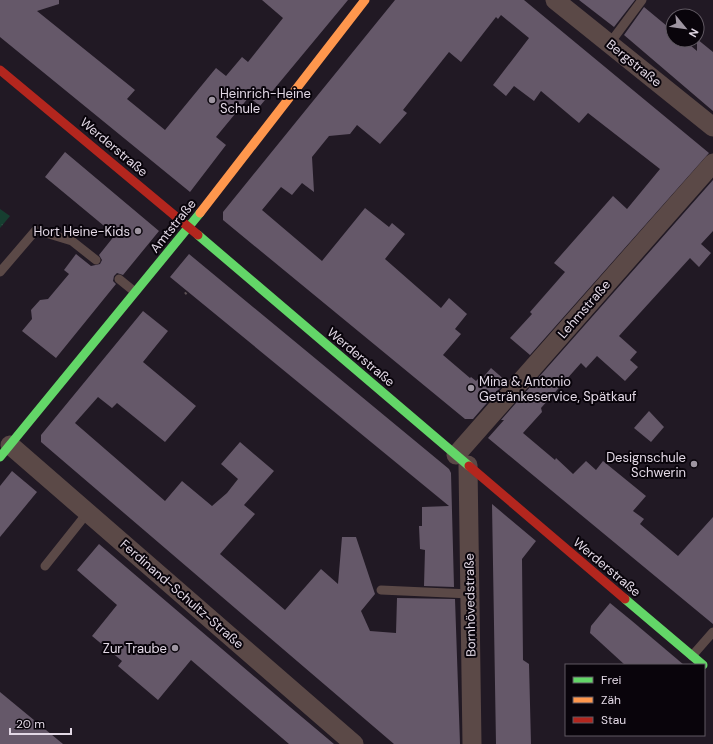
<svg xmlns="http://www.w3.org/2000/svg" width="713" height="744" font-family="'DM Sans',sans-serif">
  <defs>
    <pattern id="grass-tufts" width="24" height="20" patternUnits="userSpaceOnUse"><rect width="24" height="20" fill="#163e30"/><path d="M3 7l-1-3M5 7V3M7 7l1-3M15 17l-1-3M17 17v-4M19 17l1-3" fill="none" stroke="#38594e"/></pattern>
  </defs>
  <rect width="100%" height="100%" fill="#211924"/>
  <path fill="url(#grass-tufts)" d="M0,209L10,216L0,228Z"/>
  <g fill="#655869">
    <path d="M0,0H59V4L37,11L135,90L127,99L165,130L216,68L226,76L242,57L248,62L283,18L262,0H348L260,106L249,97L216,137L226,145L190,192L0,37Z"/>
    <path d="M395,0H524L709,153L530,355L510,338L532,314L530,312L565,272L554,263L613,196L627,209L660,169L588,113L579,123L541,91L534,101L514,86L506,96L493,85L529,38L501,15L498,19L496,17L461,62L449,52L403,110L407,113L380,144L357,125L350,134L329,136L312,157L314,192L302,183L292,195L281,187L262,210L322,261L365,208L389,227L392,223L405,234L385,259L441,308L449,298L467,314L455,329L461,334L443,355L470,378L471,377L476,381L478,379L480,381L491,368L506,381L473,419H465L223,220V212Z"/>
    <path d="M579,0H635L614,27Z"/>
    <path d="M644,7L673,31V40H684L697,51V39L713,52V111L624,35Z"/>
    <path d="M65,152L159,231L123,275L117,273L114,276L113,281L116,284L56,358L22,331L32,319L31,310L40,300L48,299L69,274L64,270L76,254L91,266L100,264L102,260L99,255L115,235L45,177Z"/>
    <path d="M713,180V231L701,244L711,253L699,267L690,258L619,336L637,352L630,360L638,367L625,381L597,356L586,368L581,363L541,408L542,412L523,433L555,460L556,458L573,474L586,461L596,470L603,461L646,496L633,511L644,519L640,524L678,556L713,517V624L488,438L504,420H501Z"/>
    <path d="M189,254L449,469L451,473L454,587L424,586L425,550L420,549L419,526H422V507L449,506L170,277Z"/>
    <path d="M143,311L168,331L143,362L196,406L165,442L117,403L112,408L98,397L75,423L165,501L182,481L212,506L227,493L238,479L221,464L240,442L274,471L244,505L255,514L220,554L285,610L321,569L338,584L342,537H356L375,594L361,611L370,631L396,633L397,598L455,599L460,744H394L41,442V435Z"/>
    <path d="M649,411L664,427L651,442L634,428Z"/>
    <path d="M12,471L37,492L0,537V486Z"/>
    <path d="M492,504L536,541L522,559L523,660L529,664L531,744H496Z"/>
    <path d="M99,544L290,707L334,744H289L191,660L158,700L118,666L122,661L92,636L117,605L77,570Z"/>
    <path d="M610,603L632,621L684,665H625L590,633L591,626Z"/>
    <path d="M0,692L63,744H0Z"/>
  </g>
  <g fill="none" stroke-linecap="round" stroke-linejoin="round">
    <path stroke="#5d5154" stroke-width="2.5" stroke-dasharray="2 2" stroke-linecap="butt" d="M185,294L188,291"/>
    <g stroke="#5b4947" stroke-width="9">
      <path d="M610,43L642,0"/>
      <path d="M0,272L36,230L72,241L96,260"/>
      <path d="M119,279L135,292"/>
      <path d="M45,566L88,512"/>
      <path d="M381,590L470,594"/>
      <path d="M692,656L713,632"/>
    </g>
    <g stroke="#5b4947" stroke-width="19">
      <path d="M555,0L713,127"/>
      <path d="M10,445L354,744"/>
      <path d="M456,455L713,163"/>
      <path d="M468,465L472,744"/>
    </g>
    <g stroke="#63d668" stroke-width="9">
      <path d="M198,235L469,466"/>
      <path d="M0,457L200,213"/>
      <path d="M625,599L703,665"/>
    </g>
    <path stroke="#ff974d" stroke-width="9" d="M200,213L365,0"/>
    <g stroke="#b3261e" stroke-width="9">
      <path d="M0,70L198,235"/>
      <path d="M469,466L625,599"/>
    </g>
  </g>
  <g fill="#9e95a1" stroke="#09040b" stroke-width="1.5">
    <circle cx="212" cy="100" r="4"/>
    <circle cx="138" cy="231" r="4"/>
    <circle cx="471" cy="388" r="4"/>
    <circle cx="694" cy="464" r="4"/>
    <circle cx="175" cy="648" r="4"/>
  </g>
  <g text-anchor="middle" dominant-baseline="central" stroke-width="4" stroke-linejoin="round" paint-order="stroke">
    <g font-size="13" fill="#e2d8e5" stroke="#09040b">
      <text transform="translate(634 63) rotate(39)">Bergstraße</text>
      <text transform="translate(114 147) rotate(40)">Werderstraße</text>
      <text transform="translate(173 226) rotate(-51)">Amtstraße</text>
      <text transform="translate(584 309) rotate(-49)">Lehmstraße</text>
      <text transform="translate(361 357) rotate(40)">Werderstraße</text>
      <text transform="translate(607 567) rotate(40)">Werderstraße</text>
      <text transform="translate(182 594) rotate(41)">Ferdinand-Schultz-Straße</text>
      <text transform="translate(470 605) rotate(-91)">Bornhövedstraße</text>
    </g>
    <g font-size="13" fill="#e2d8e5" stroke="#09040b" text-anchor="end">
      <text x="220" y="93" text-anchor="start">Heinrich-Heine<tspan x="220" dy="15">Schule</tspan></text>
      <text x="130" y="231">Hort Heine-Kids</text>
      <text x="479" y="381" text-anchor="start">Mina &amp; Antonio<tspan x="479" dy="15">Getränkeservice, Spätkauf</tspan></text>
      <text x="686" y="457">Designschule<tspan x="686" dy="15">Schwerin</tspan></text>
      <text x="167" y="648">Zur Traube</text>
    </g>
  </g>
  <rect x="565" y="664" width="140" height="72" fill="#09040b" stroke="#605962"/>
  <rect x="573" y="677" width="20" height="6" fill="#63d668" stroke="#605962"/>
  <text x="601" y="684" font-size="12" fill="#e2d8e5">Frei</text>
  <rect x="573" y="697" width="20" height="6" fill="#ff974d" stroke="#605962"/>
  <text x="601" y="704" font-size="12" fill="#e2d8e5">Zäh</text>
  <rect x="573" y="717" width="20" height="6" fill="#b3261e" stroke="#605962"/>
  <text x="601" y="724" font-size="12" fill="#e2d8e5">Stau</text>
  <g transform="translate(685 28) rotate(119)"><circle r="19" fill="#09040b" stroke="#605962"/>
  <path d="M0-3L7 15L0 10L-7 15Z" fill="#9e95a1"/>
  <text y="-6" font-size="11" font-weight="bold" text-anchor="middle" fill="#e2d8e5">N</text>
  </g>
  <path d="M10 728v6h61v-6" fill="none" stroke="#e2d8e5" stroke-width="2"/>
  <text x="16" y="728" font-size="12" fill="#e2d8e5" stroke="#09040b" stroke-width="3" paint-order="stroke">20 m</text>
</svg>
